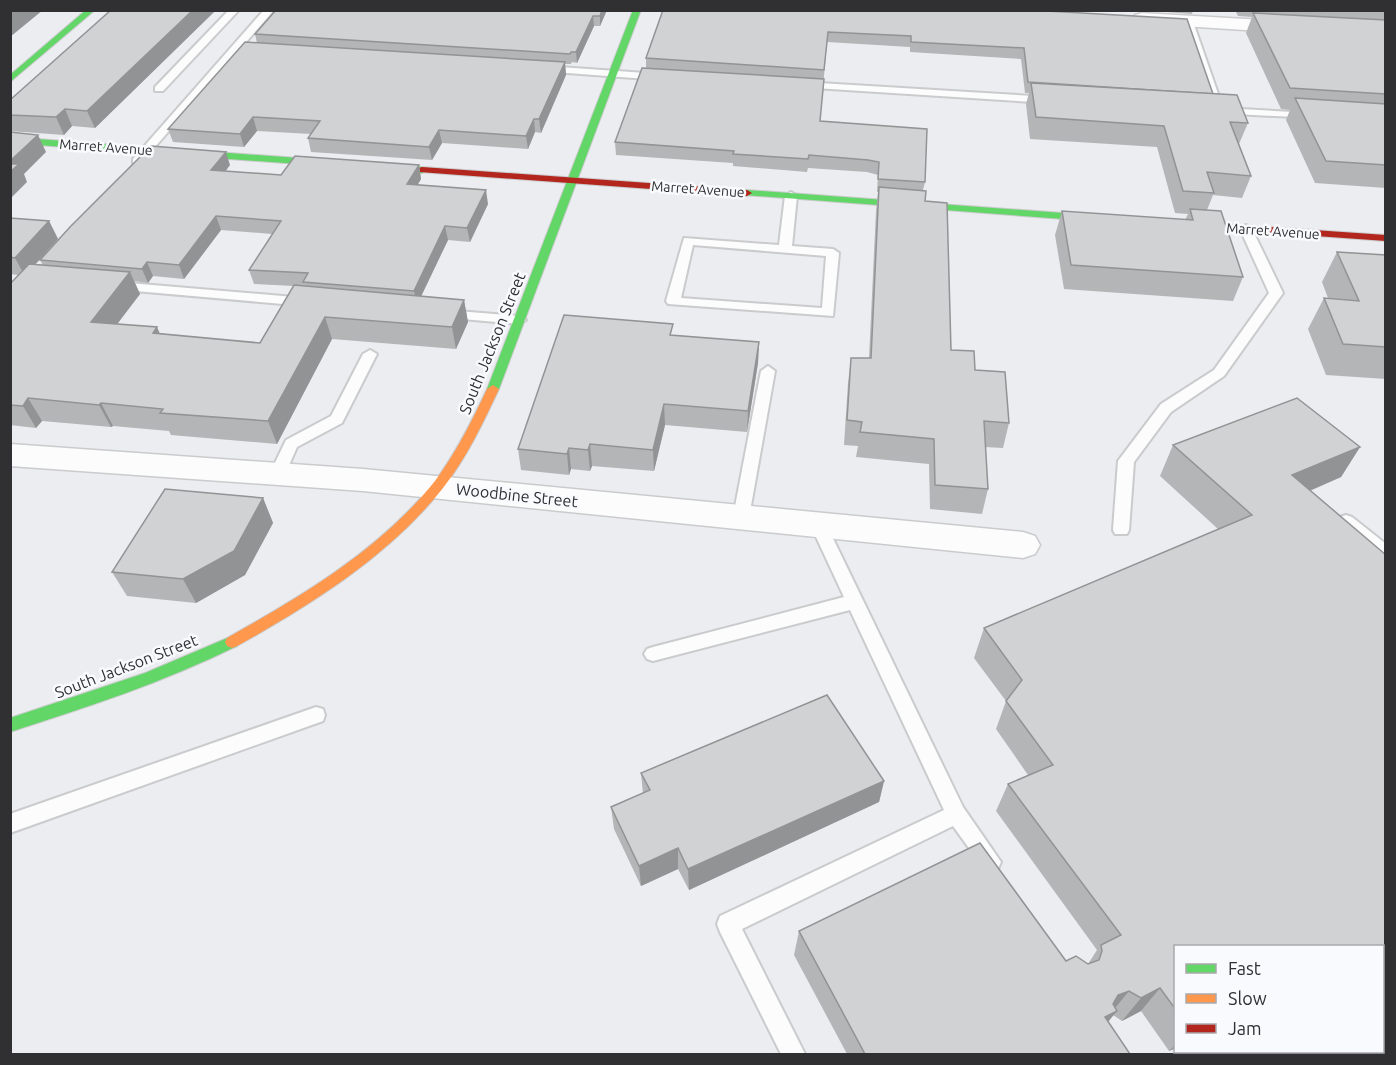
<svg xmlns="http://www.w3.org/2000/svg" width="1396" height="1065" font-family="Ubuntu,sans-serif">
  <rect width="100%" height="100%" fill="#ecedf0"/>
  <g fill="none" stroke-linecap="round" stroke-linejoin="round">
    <g stroke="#cacbcd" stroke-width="4">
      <g id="lane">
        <path d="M229,10H239L163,91H155V87Z"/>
        <path d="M264,10H274L141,163H133V159Z"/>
        <path d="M1188,19L1193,22L1223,108L1310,113L1314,114V118L1215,113L1183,22Z"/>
        <path d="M545,66L660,74L665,77L660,80L541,71L540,69Z"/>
        <path d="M803,82L1049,97L1054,100L1049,103L799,87V83Z"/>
        <path d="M791,192L797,196L792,246L833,249L839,253L833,316L668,304L666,301L684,238L779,245L785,196ZM693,245L826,256L822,308L681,298Z"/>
        <path d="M1246,225L1252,229L1283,293L1224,376L1171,412L1134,462L1129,530L1127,534H1115L1113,530L1118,461L1121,457L1161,404L1214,370L1269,293L1240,229Z"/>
        <path d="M117,282L306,298L313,302L306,306L112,289L110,286L112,283Z"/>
        <path d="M445,310L519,316L526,320L519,324L440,317L438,314L440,311Z"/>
        <path d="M370,350L377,354L342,423L297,447L283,479H271L269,475L286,440L331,416L363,354Z"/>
        <path d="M768,366L775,371L749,517L747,521H735L733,517L761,371Z"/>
        <path d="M1346,515L1352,517L1386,544V560L1380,558L1340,525L1338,521L1340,517Z"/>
        <path d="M818,518L824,520L826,524L963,807L1001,862L998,869L991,872L984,869L953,826L742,929L805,1054H781L720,932L717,924L720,916L944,810L850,610L653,661L647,659L644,654L647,649L653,647L844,597L810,524L812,520Z"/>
        <path d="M316,707L323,709L325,715L323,721L10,833V814Z"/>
      </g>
    </g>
    <g stroke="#cacbcd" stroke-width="3">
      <g id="street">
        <path d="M1142,13L1386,27V39L1135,23L1132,19L1135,15Z"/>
        <path d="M10,444L363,469L1023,532L1035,536L1040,545L1035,554L1023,558L363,491L10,466Z"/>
      </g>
    </g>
    <g stroke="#cacbcd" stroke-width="2">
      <g id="fast">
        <path d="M86,10H95L10,82V75Z"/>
        <path d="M633,10H641L499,389L493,393L489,392L487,389Z"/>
        <path d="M10,137L422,167L427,170L422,173L10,143Z"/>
        <path d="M747,190L1104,216L1109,219L1104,222L744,195V191Z"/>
        <path d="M232,636L237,638L239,642L237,646C164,682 88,707 10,732V718L145,673Z"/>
      </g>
    </g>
    <g stroke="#cacbcd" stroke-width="2">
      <path id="slow" d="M493,385L499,389C483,423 466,459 443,488C389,556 312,604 237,646L232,648L227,646L225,642L227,638C302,596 381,549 435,481C456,453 472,421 487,389Z"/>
    </g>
    <g stroke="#cacbcd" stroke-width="2">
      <g id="jam">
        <path d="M422,167L747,190L752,193L747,196L419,172V168Z"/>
        <path d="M1182,221L1386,235V241L1178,226L1177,224Z"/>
      </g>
    </g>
    <use href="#lane" fill="#fcfcfd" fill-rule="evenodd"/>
    <use href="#street" fill="#fcfcfd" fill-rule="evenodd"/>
    <use href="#fast" fill="#63d668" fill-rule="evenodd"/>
    <use href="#slow" fill="#ff974d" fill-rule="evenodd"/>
    <use href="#jam" fill="#b3261e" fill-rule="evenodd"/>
  </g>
  <g fill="#b4b5b6" fill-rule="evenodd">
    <path d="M111,10H214V12L95,128L72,126L64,135L10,131V100Z"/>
    <path d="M607,10L600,26H594L577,63L572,62L571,64H565L566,75L541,133L535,132L528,149L442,143L432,160L311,152L308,138L311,134L257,131L244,147L173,142L168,129L257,43L255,34Z"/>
    <path d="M663,10H1029L1213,94L1248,123L1239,144L1251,176L1242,198L1213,195L1207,210L1243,277L1233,301L1064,289L1055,235L1062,211L1185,220L1188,214L1175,213L1157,147L1030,139L1026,104L1029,93H1025L1021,59L910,52V47L827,42L820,121L925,182L923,190L951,350L975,370L1009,423L1003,448L985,447L988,489L982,514L930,509L929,464L856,457L858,446L844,445L848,383L851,358H869L876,211L878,192H877L878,175L867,172L808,168L807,172L733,166V163L616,155L615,142L646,68V58Z"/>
    <path d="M1140,10H1193L1192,14Z"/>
    <path d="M1235,10H1386V188L1315,183L1286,120L1290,110L1281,109L1246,33L1252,17L1238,16Z"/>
    <path d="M230,165L225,171L281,175L419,165L421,179L417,185L488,204L470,242L448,240L421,296L464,300L468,322L456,349L332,339L277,444L171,435L169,431L113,426L111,427L42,421L36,428L10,425V284L18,275L10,274V218L49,221L58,239L35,264L43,265L40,260ZM221,230L272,234L249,270L254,284L294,286L260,343L160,334L117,324L140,294L134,281L148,283L153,276L184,279Z"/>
    <path d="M1337,252L1386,255V379L1326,375L1308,329L1324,298H1328L1322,282Z"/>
    <path d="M673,335L759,342L758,363L747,432L665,425L654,471L592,466L590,471L571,469L569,475L521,470L518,449Z"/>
    <path d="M1173,445L1360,447L1341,477L1310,491L1386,1054H1282L1280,1052H1383L1176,946V1048L1169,1051L1141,1011L1122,1021L1113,1015L1108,1021L1130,1054H847L794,955L799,931L1088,964L1097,950L996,811L1008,784L1028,775L996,729L1006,701L974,658L984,628L1218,529L1160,476Z"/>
    <path d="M263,498L273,523L245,575L196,603L127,596L112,572Z"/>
    <path d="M641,773L884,781L879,802L689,890L678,869L641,886L614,829L611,807L643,794Z"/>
    <path d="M1182,1052H1269L1265,1054H1184Z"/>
  </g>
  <g fill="#929394">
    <path d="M15,10H43L10,37V14Z"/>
    <path d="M193,10H214V12L95,128L87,111Z"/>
    <path d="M602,10H607L600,26V16Z"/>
    <path d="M593,16L594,26L577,63L576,52Z"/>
    <path d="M565,62L566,75L541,133L539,119Z"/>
    <path d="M65,109L72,126L64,135L56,117Z"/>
    <path d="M253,117L257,131L244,147L240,134Z"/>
    <path d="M534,119L535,132L528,149L526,136Z"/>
    <path d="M439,130L442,143L432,160L429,147Z"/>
    <path d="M38,135L46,152L24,174L27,182L10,199V161Z"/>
    <path d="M226,152L230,165L216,184L211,170Z"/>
    <path d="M419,165L421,179L410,198L407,184Z"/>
    <path d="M486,190L488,204L470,242L467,228Z"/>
    <path d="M216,216L221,230L184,279L179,265Z"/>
    <path d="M49,221L58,239L25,276L15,258Z"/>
    <path d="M445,226L448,240L417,305L414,291Z"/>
    <path d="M147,262L153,276L148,283L142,269Z"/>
    <path d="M130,272L140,294L102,344L91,322Z"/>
    <path d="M464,300L468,322L456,349L452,327Z"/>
    <path d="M325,317L332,339L277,444L268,421Z"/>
    <path d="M157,327L167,350L153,333Z"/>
    <path d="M759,342L758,363L747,432L748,411Z"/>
    <path d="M28,398L42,421L36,428L23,406Z"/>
    <path d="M101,403L113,426L111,427L99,405Z"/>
    <path d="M664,404L665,425L654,471L653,450Z"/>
    <path d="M590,444L592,466L590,471L588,450Z"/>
    <path d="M1360,447L1341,477L1274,506L1292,475Z"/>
    <path d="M569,448L571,469L569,475L567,454Z"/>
    <path d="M263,498L273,523L245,575L196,603L183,579Z"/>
    <path d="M884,781L879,802L689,890L688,869Z"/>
    <path d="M678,848V869L641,886L639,866Z"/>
    <path d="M1160,988L1141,1011L1122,1021L1141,998Z"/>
    <path d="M1129,991L1111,1013L1101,1017L1118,995Z"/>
    <path d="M1117,1011L1099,1033L1105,1017Z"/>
    <path d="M1176,1044V1048L1169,1051Z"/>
    <path d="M1265,1052H1269L1265,1054H1261Z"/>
  </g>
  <g fill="#d1d2d4" stroke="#929394" stroke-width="1.5">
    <path d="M111,10H193L87,111L65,109L56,117L10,115V100Z"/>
    <path d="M276,10H602L600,16H593L576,52H571L570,54L255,34Z"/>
    <path d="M663,10H1029L1187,19L1213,94L1028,82L1024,48L911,42V36L828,32L824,70L646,58Z"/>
    <path d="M1253,13L1386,20V94L1290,88Z"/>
    <path d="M245,42L565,62L539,119H534L526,136L439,130L429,147L308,138L320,121L253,117L240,134L168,129Z"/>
    <path d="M642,68L824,79L820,121L927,129L925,182L878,179L879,162L868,160L809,155L808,159L733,154L734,151L615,142Z"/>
    <path d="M1031,83L1237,95L1248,123L1230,122L1251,176L1207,172L1214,193L1183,191L1164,126L1036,117Z"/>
    <path d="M1295,98L1386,104V165L1326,161Z"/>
    <path d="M10,132L38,135L10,161Z"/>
    <path d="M151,146L226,152L211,170L281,175L295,156L419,165L407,184L486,190L467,228L445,226L414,291L303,282L308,273L249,270L281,221L216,216L179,265L147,262L142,269L40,260L70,227Z"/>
    <path d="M10,164H19L10,172Z"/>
    <path d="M879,187L926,191L925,201L947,203L951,350L974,351L975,370L1005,372L1009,423L984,421L988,489L935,485L934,439L860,432L862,422L847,420L851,358H871Z"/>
    <path d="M1190,209L1221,211L1243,277L1071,265L1062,211L1193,220Z"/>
    <path d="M10,218L49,221L15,258L10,257Z"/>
    <path d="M1337,252L1386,255V347L1343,344L1324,298L1359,301Z"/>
    <path d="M29,264L130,272L91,322L157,327L153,333L260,343L294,285L464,300L452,327L325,317L268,421L160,413L163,409L101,403L99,405L28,398L23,406L10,405V284Z"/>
    <path d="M564,315L673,324L670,335L759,342L748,411L664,404L653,450L590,444L588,450L569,448L567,454L518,449Z"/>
    <path d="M1297,398L1360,447L1292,475L1386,555V1054H1324L1322,1052H1383V946H1176V1010L1160,988L1141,998L1129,991L1118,995L1113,1004L1117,1011L1105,1017L1130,1054H865L799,931L980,843L1066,961L1076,956L1088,964L1099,960L1102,951L1101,945L1121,935L1008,784L1053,765L1006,701L1022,680L984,628L1252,515L1173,445Z"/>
    <path d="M165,489L263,498L234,551L183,579L112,572Z"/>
    <path d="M827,695L884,781L688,869L678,848L639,866L611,807L650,790L641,773Z"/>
    <path d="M1218,1052H1265L1261,1054H1220Z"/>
  </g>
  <g text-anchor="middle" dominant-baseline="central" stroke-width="5" stroke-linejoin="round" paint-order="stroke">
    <g font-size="14" fill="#303032" stroke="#f9fafe">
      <text transform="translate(106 147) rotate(4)">Marret Avenue</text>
      <text transform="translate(698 189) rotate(4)">Marret Avenue</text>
      <text transform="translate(1273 231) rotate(4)">Marret Avenue</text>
    </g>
    <g font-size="16" fill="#303032" stroke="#f9fafe">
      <text transform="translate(492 343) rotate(-68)">South Jackson Street</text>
      <text transform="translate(517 495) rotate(6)">Woodbine Street</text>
      <text transform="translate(126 666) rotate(-21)">South Jackson Street</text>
    </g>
  </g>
  <rect width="1396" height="1065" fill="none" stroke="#303032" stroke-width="24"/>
  <rect x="1174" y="945" width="210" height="108" fill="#f9fafe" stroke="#a9a9ac" stroke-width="1.5"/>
  <rect x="1186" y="964" width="30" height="9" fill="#63d668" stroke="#a9a9ac" stroke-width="1.5"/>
  <text x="1228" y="975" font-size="18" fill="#303032">Fast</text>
  <rect x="1186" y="994" width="30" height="9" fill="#ff974d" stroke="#a9a9ac" stroke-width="1.5"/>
  <text x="1228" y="1005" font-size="18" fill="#303032">Slow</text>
  <rect x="1186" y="1024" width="30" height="9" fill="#b3261e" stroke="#a9a9ac" stroke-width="1.5"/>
  <text x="1228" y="1035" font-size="18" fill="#303032">Jam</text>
</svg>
